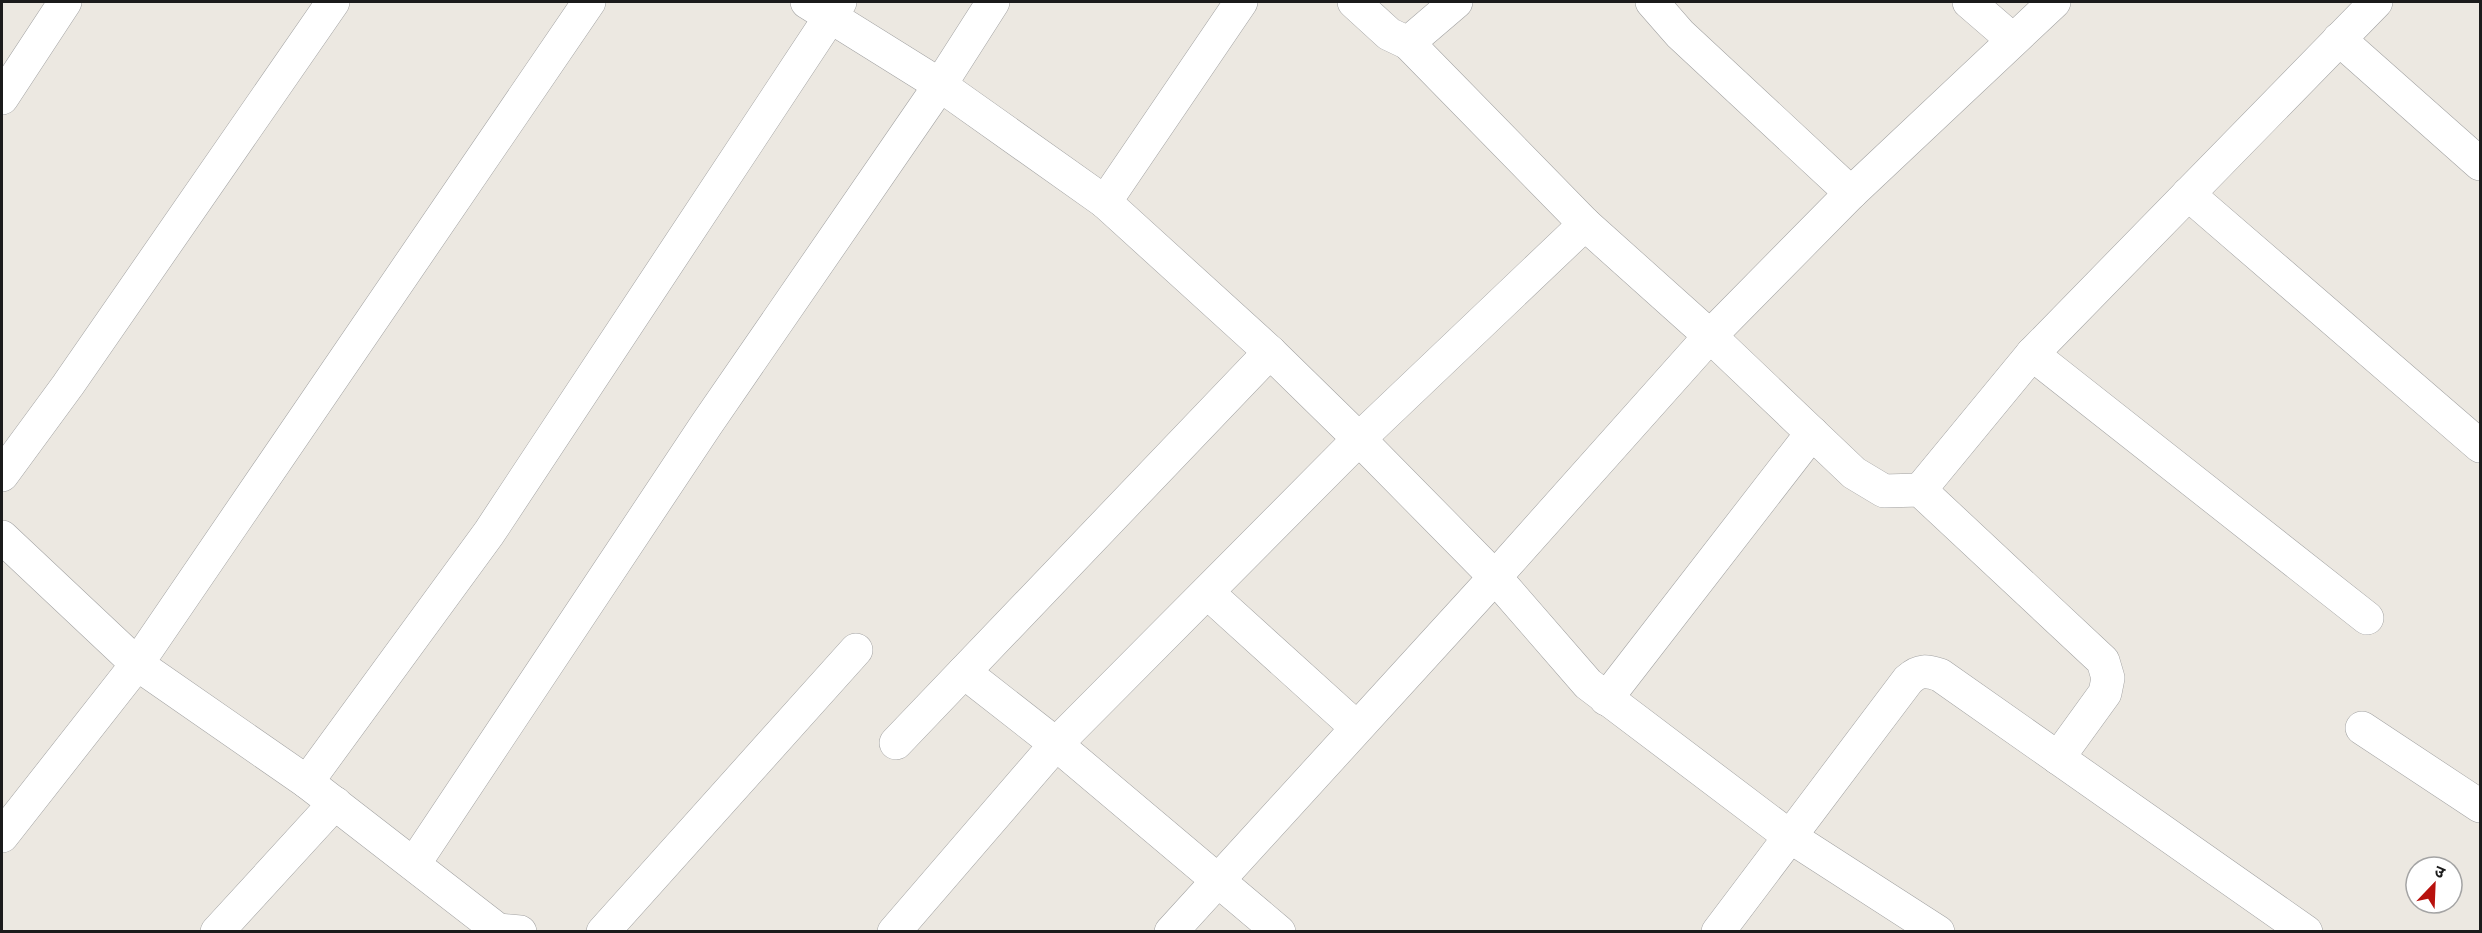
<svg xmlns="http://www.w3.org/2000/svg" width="2482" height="933" font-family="'Asap Condensed','Noto Sans Devanagari',sans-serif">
  <rect width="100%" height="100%" fill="#ece8e1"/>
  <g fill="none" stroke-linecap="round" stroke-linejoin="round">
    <g stroke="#a2a2a2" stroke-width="34">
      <g id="minor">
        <path d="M807,2L940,85L1105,202L1270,352L1359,439L1495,577L1588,684L1789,836L1938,932"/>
        <path d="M1354,2L1389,34L1408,43L1456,2"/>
        <path d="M1652,2L1680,34L1851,193"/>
        <path d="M1969,2L2013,40"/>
        <path d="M2339,39L2480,164"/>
        <path d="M1408,43L1585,224L1710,336L1854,473L1884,491L1920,490L2103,661L2108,678L2105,693L2058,758"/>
        <path d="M2,98L65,2"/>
        <path d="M2188,194L2480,446"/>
        <path d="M1105,202L1241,2"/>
        <path d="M2032,354L2367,618"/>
        <path d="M2,475L68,385L333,2"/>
        <path d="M1920,490L2032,354L2376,2"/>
        <path d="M2,537L137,664L2,836"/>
        <path d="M1208,593L1356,727"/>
        <path d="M964,672L1056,744L1279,932"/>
        <path d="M1606,699L1812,433"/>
        <path d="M2362,728L2480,806"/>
        <path d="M896,743L1270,352"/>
        <path d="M307,782L489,533L840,2"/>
        <path d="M414,864L706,425L940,85L993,2"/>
        <path d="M217,932L335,803"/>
        <path d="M520,932L498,930L307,782L137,664L589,2"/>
        <path d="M603,932L856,650"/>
        <path d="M894,932L1056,744L1359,439L1585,224"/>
        <path d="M1171,932L1495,577L1710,336L1851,193L2054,2"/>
        <path d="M1718,932L1908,680C1920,669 1927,671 1940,675L2306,932"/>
      </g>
    </g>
    <use href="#minor" stroke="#fff" stroke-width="33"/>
  </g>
  <rect width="2482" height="933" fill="none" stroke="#1b1b1b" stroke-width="6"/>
  <g transform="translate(2434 885) rotate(23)"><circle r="28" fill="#ffffff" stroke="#a4a4a4" stroke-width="1.5"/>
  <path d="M0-4.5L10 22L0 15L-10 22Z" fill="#b8110d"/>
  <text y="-9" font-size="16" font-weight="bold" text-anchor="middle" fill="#1b1b1b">उ</text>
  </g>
</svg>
